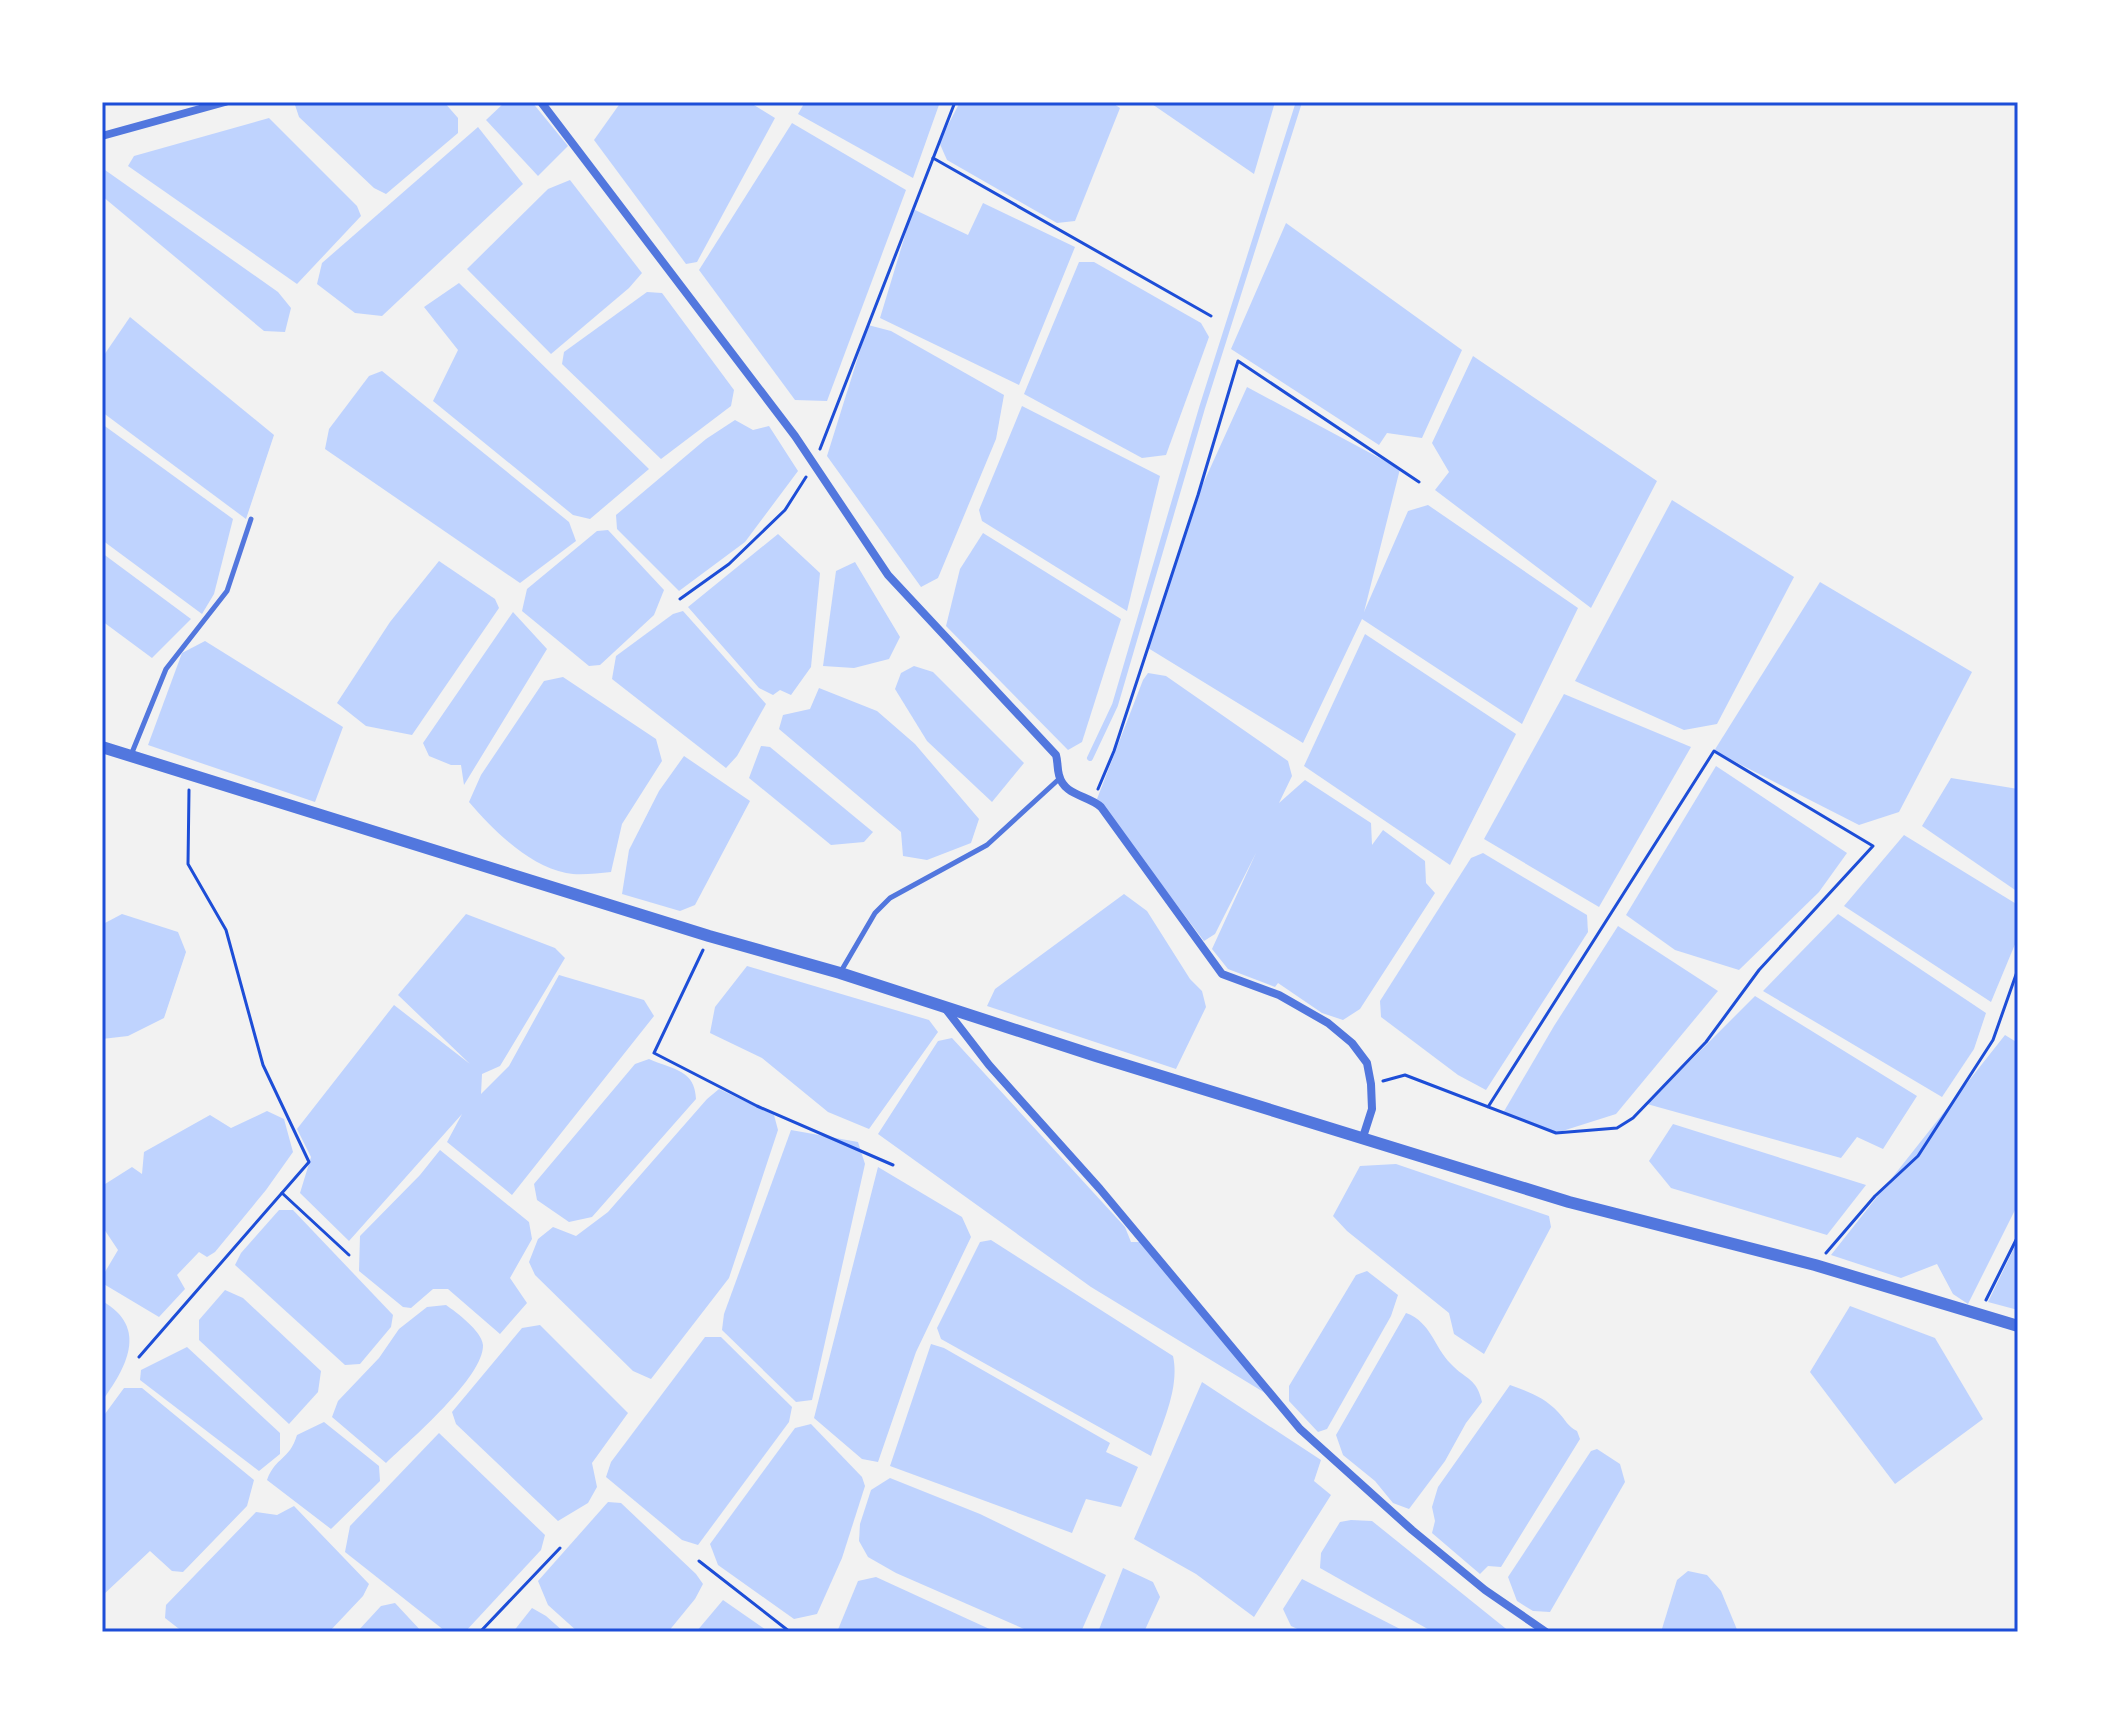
<svg xmlns="http://www.w3.org/2000/svg" width="2120" height="1734" font-family="Lora,serif">
  <rect width="100%" height="100%" fill="#f2f2f2"/>
  <g fill="#bfd3fe">
    <path d="M294,102H444L458,118V133L386,194L374,188L299,117Z"/>
    <path d="M505,102H532L568,146L538,176L486,120Z"/>
    <path d="M621,102H749L775,118L697,262L686,264L594,140Z"/>
    <path d="M805,102H940L913,178L798,114Z"/>
    <path d="M960,102H1111L1120,108L1075,221L1057,223L947,160L939,142Z"/>
    <path d="M1149,102H1275L1254,174Z"/>
    <path d="M269,118L357,206L361,216L297,284L128,166L134,156Z"/>
    <path d="M792,123L906,190L827,401L795,400L699,270Z"/>
    <path d="M478,127L523,184L382,316L355,313L317,284L322,263Z"/>
    <path d="M105,170L278,292L291,308L285,332L264,331L102,196V172Z"/>
    <path d="M570,180L642,273L629,288L551,354L467,269L548,189Z"/>
    <path d="M983,203L1075,247L1019,385L880,318L913,209L968,235Z"/>
    <path d="M1286,223L1462,350L1422,438L1387,433L1379,445L1231,349Z"/>
    <path d="M1079,262H1094L1201,323L1209,337L1166,455L1142,458L1024,394Z"/>
    <path d="M459,283L649,469L590,519L573,515L433,401L458,350L424,307Z"/>
    <path d="M647,292L662,293L734,390L731,406L661,459L562,364L564,352Z"/>
    <path d="M130,317L274,435L246,519L102,412V358Z"/>
    <path d="M868,325L891,331L1004,395L996,439L938,578L921,587L827,456Z"/>
    <path d="M1473,356L1657,481L1591,608L1435,490L1449,472L1432,443Z"/>
    <path d="M382,371L569,522L576,541L520,583L325,449L329,429L369,376Z"/>
    <path d="M1247,387L1400,469L1364,612L1408,511L1428,505L1578,608L1522,724L1362,619L1303,743L1148,648L1198,495Z"/>
    <path d="M1022,406L1160,476L1127,611L982,521L979,510Z"/>
    <path d="M735,420L753,430L769,426L798,471L745,542L679,591L617,529L616,515L706,439Z"/>
    <path d="M102,424L233,519L214,594L202,614L102,540Z"/>
    <path d="M1672,500L1794,577L1717,724L1684,730L1575,681Z"/>
    <path d="M608,530L664,590L654,615L600,665L589,666L522,611L527,589L597,531Z"/>
    <path d="M983,533L1121,619L1082,742L1068,750L946,626L960,569Z"/>
    <path d="M778,534L820,573L811,667L791,695L780,690L773,695L759,688L688,607Z"/>
    <path d="M102,553L191,619L152,658L102,621Z"/>
    <path d="M439,561L495,599L499,608L412,735L366,726L337,703L390,622Z"/>
    <path d="M855,562L900,637L889,659L854,668L823,666L836,571Z"/>
    <path d="M1820,582L1972,672L1899,812L1859,825L1714,751Z"/>
    <path d="M683,611L766,704L737,756L726,768L612,679L616,656L673,614Z"/>
    <path d="M513,612L547,649L464,785L461,765H451L429,756L423,743Z"/>
    <path d="M1365,634L1516,734L1450,865L1304,766Z"/>
    <path d="M205,641L343,727L315,802L148,745L182,653Z"/>
    <path d="M914,666L933,672L1024,763L992,802L927,741L895,689L901,673Z"/>
    <path d="M1148,673L1166,676L1288,761L1292,776L1279,803L1305,780L1371,823L1372,845L1383,830L1425,861L1426,883L1435,893L1360,1009L1343,1020L1322,1013L1278,983L1275,987L1228,969L1212,949L1256,853L1215,934L1204,941L1097,799L1143,680Z"/>
    <path d="M563,677L656,739L662,761L622,824L611,872C597,873 580,876 566,873C529,866 493,830 469,802L481,775L544,681Z"/>
    <path d="M819,688L877,711L915,744L979,819L971,843L927,860L903,856L901,832L779,729L783,715L810,709Z"/>
    <path d="M1564,694L1691,747L1599,907L1484,839Z"/>
    <path d="M761,746L770,747L873,832L864,842L831,845L749,778Z"/>
    <path d="M684,756L750,801L695,905L680,911L622,894L629,850L659,791Z"/>
    <path d="M1716,766L1847,853L1819,892L1739,970L1675,950L1626,915Z"/>
    <path d="M1951,778L2018,789V892L1922,826Z"/>
    <path d="M1904,835L2018,905V937L1991,1002L1844,906Z"/>
    <path d="M1483,853L1587,915L1588,932L1486,1090L1458,1075L1381,1017L1380,1001L1471,858Z"/>
    <path d="M1124,894L1147,911L1190,979L1202,991L1206,1007L1176,1069L987,1006L995,989Z"/>
    <path d="M122,914L178,932L186,952L164,1018L128,1036L102,1039V929L105,923Z"/>
    <path d="M466,914L555,948L565,958L500,1066L482,1074L481,1094L509,1066L559,975L644,1000L654,1016L512,1195L447,1142L462,1114L349,1241L300,1193L311,1157L297,1129L394,1005L470,1064L398,995Z"/>
    <path d="M1838,914L1986,1013L1974,1049L1942,1097L1763,991Z"/>
    <path d="M1618,926L1718,991L1616,1114L1556,1133L1503,1113L1554,1026Z"/>
    <path d="M747,966L929,1020L938,1032L869,1129L828,1112L762,1058L710,1033L715,1007Z"/>
    <path d="M1755,996L1917,1096L1883,1149L1857,1137L1841,1158L1647,1104Z"/>
    <path d="M2005,1035L2018,1043V1204L1968,1304L1953,1294L1937,1264L1901,1278L1831,1255Z"/>
    <path d="M952,1038L1125,1227L1131,1242H1144L1270,1396L1091,1287L878,1134L938,1041Z"/>
    <path d="M649,1059C674,1070 695,1070 696,1099L592,1217L569,1222L537,1200L534,1184L635,1064Z"/>
    <path d="M719,1089L774,1115L778,1130L729,1278L651,1379L633,1371L535,1275L529,1262L538,1239L553,1227L576,1236L608,1212L707,1099Z"/>
    <path d="M267,1111L284,1119L293,1152L266,1190L215,1252L207,1257L199,1252L177,1275L185,1289L159,1317L102,1283V1277L118,1250L102,1226V1186L132,1167L142,1174L144,1152L210,1115L231,1128Z"/>
    <path d="M1673,1124L1866,1185L1827,1235L1671,1188L1649,1161Z"/>
    <path d="M791,1130L858,1142L865,1164L812,1400L796,1402L722,1330L724,1314Z"/>
    <path d="M440,1150L529,1222L532,1239L510,1278L527,1303L500,1334L448,1289H433L411,1308L403,1307L359,1271L360,1236L420,1175Z"/>
    <path d="M1396,1164L1549,1216L1551,1227L1484,1354L1454,1334L1449,1313L1347,1231L1333,1216L1360,1166Z"/>
    <path d="M878,1167L962,1217L971,1237L916,1352L878,1462L862,1459L814,1418Z"/>
    <path d="M279,1210H293L393,1315L391,1327L360,1364L345,1365L235,1265L241,1253Z"/>
    <path d="M991,1240L1173,1356C1180,1388 1162,1424 1151,1456L941,1339L937,1328L980,1242Z"/>
    <path d="M2018,1240V1310L1988,1302Z"/>
    <path d="M1367,1271L1398,1295L1391,1316L1327,1429L1318,1432L1289,1401V1386L1356,1275Z"/>
    <path d="M225,1290L243,1298L321,1371L318,1392L289,1424L199,1340V1320Z"/>
    <path d="M102,1301C150,1328 125,1369 102,1401Z"/>
    <path d="M446,1305C456,1312 482,1331 483,1345C484,1377 410,1440 386,1463L332,1417L338,1401L379,1358L399,1329L427,1307Z"/>
    <path d="M1850,1306L1935,1338L1983,1419L1895,1484L1810,1372Z"/>
    <path d="M1406,1313C1431,1322 1434,1347 1451,1364C1466,1380 1477,1378 1482,1402L1466,1423L1445,1461L1409,1509L1393,1503L1375,1481L1343,1455L1336,1435Z"/>
    <path d="M540,1325L628,1413L592,1463L597,1487L588,1503L558,1521L456,1424L452,1412L522,1328Z"/>
    <path d="M705,1337H721L792,1407L789,1422L698,1545L682,1540L606,1477L611,1462Z"/>
    <path d="M931,1344L944,1348L1110,1443L1106,1452L1138,1467L1121,1507L1086,1499L1072,1533L890,1466Z"/>
    <path d="M187,1347L280,1433V1454L259,1471L140,1380L141,1370Z"/>
    <path d="M1202,1382L1321,1460L1314,1481L1331,1495L1254,1617L1196,1574L1134,1539Z"/>
    <path d="M1510,1385C1529,1392 1544,1397 1558,1412C1565,1419 1568,1427 1577,1431L1580,1439L1501,1567L1488,1566L1480,1574L1432,1533L1435,1521L1432,1507L1438,1487Z"/>
    <path d="M124,1388H142L254,1480L247,1506L183,1572L172,1571L150,1551L103,1595L102,1418Z"/>
    <path d="M324,1422L379,1466L380,1481L331,1529L267,1480C276,1456 289,1461 297,1435Z"/>
    <path d="M811,1424L862,1477L865,1486L842,1558L817,1614L794,1619L718,1565L710,1544L795,1428Z"/>
    <path d="M439,1433L545,1535L541,1550L465,1632L445,1631L345,1552L350,1526Z"/>
    <path d="M1597,1449L1620,1464L1625,1482L1550,1612L1533,1611L1517,1601L1508,1577L1591,1451Z"/>
    <path d="M890,1478L980,1514L1106,1575L1081,1632H1031L896,1573L868,1557L859,1541L860,1524L871,1490Z"/>
    <path d="M608,1502L621,1503L696,1574L703,1584L695,1599L668,1632H578L548,1605L538,1581Z"/>
    <path d="M294,1506L369,1584L363,1596L329,1632H183L165,1618L166,1605L256,1512L277,1515Z"/>
    <path d="M1351,1520L1372,1521L1510,1632H1433L1320,1568L1321,1553L1340,1522Z"/>
    <path d="M1123,1568L1153,1582L1160,1597L1144,1632H1098Z"/>
    <path d="M1688,1571L1707,1575L1721,1591L1738,1632H1661L1677,1580Z"/>
    <path d="M876,1577L996,1632H837L858,1581Z"/>
    <path d="M1302,1579L1406,1632H1304L1291,1626L1283,1609Z"/>
    <path d="M723,1600L769,1632H696Z"/>
    <path d="M395,1603L422,1632H357L381,1606Z"/>
    <path d="M532,1608L546,1616L564,1632H513Z"/>
  </g>
  <g fill="none" stroke-linecap="round" stroke-linejoin="round">
    <path stroke="#bfd3fe" stroke-width="6" d="M1090,758L1115,705L1202,408L1299,102"/>
    <g stroke="#1d4ed8" stroke-width="3">
      <path d="M933,158L1211,316"/>
      <path d="M820,449L955,102"/>
      <path d="M680,599L729,564L785,510L806,477"/>
      <path d="M1098,789L1114,751L1198,495L1238,361L1419,482"/>
      <path d="M703,950L654,1053L757,1106L893,1165"/>
      <path d="M1383,1081L1405,1075L1556,1133L1617,1128L1633,1118L1706,1042L1759,970L1873,846L1714,751L1488,1107"/>
      <path d="M282,1193L349,1255"/>
      <path d="M1826,1253L1875,1196L1918,1156L1993,1040L2018,969"/>
      <path d="M1986,1300L2018,1236"/>
      <path d="M139,1357L309,1162L263,1065L226,930L188,864L189,790"/>
      <path d="M699,1561L790,1632"/>
      <path d="M480,1632L560,1548"/>
    </g>
    <g stroke="#5277de" stroke-width="5">
      <path d="M131,755L166,669L227,591L251,519"/>
      <path d="M840,973L875,913L890,898L987,845L1059,779"/>
    </g>
    <g stroke="#5277de" stroke-width="8">
      <path d="M541,102L795,436L888,575L1056,755C1058,762 1057,768 1059,775C1064,796 1088,795 1101,807L1222,974L1279,995L1328,1023L1352,1043L1367,1063L1371,1084L1372,1109L1363,1137"/>
      <path d="M102,136L225,102"/>
      <path d="M945,1008L989,1065L1100,1189L1300,1429L1412,1530L1485,1590L1546,1632"/>
    </g>
    <path stroke="#5277de" stroke-width="12" d="M102,747L709,936L840,973L1096,1056L1569,1202L1815,1265L2018,1326"/>
  </g>
  <rect width="2120" height="1734" fill="none" stroke="#ffffff" stroke-width="208"/>
  <rect x="104" y="104" width="1912" height="1526" fill="none" stroke="#1d4ed8" stroke-width="3"/>
</svg>
